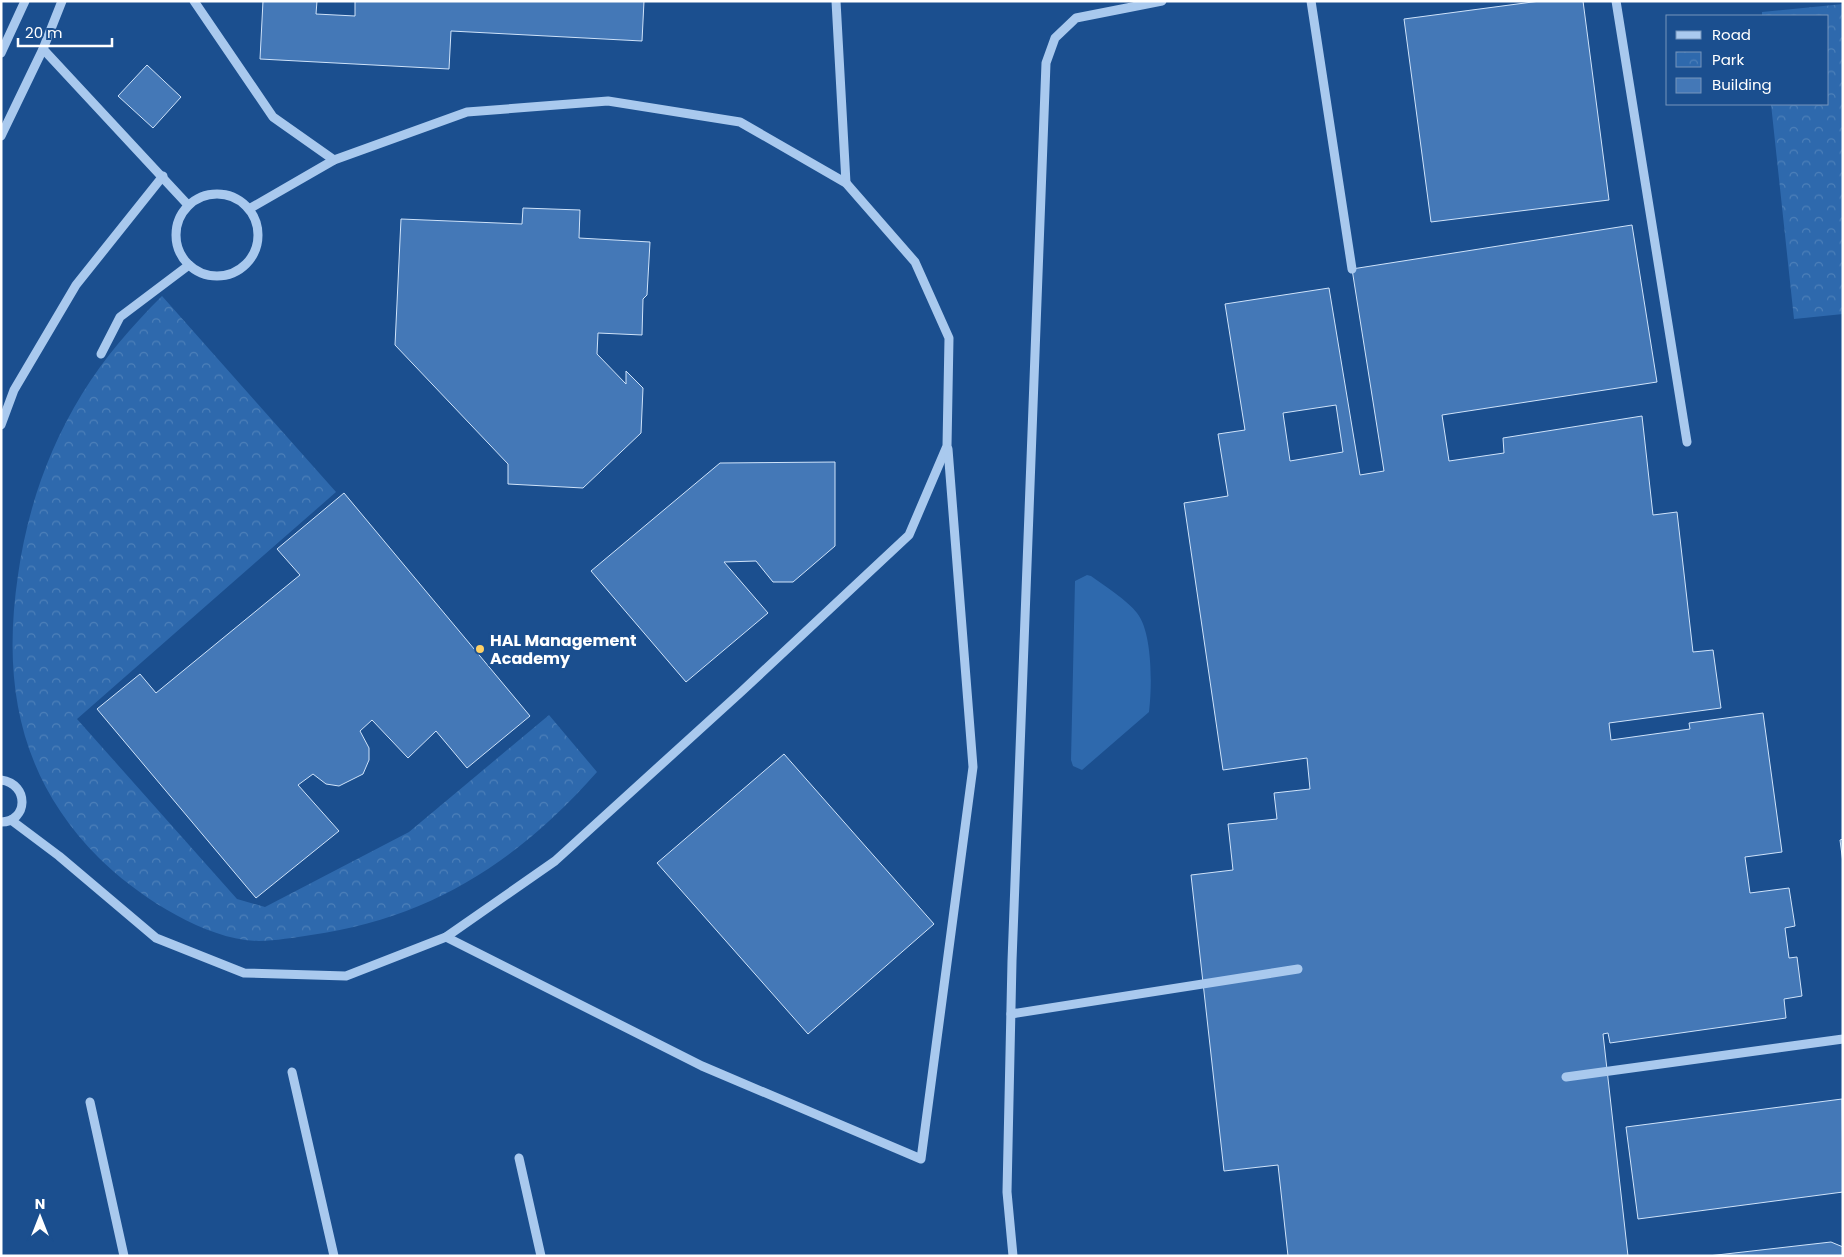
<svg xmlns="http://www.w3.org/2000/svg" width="1844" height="1257" font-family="Poppins,sans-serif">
  <defs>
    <pattern id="park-crowns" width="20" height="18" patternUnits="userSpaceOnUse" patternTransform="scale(1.25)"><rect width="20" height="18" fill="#2e69ad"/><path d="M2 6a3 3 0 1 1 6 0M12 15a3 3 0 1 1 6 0" fill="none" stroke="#4d80b9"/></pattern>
  </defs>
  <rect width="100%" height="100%" fill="#1b4f8f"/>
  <g fill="url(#park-crowns)">
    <path d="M1843,4V314L1794,319L1771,104H1828V16H1762V12Z"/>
    <path d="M162,296L336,492L77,719L237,899L265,907L409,832L549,715L597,772C518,861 432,918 311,935C290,938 265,943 245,940C195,933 134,893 99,858C19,778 2,683 18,575C27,511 48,449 82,394C104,358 132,326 162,296Z"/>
  </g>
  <path fill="#2e69ad" d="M1087,575L1091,576C1105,586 1127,600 1137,613C1153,633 1152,688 1149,712L1082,770L1073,766L1071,760L1075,581Z"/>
  <g fill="#4478b7" stroke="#cfe3fa" fill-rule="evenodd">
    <path d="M263,1H317L316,14L355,16V1H644L642,41L451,31L449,69L260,59Z"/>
    <path d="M1540,1H1583L1609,200L1431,222L1404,19Z"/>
    <path d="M147,65L181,97L153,128L118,96Z"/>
    <path d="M523,208L580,210L579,238L650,242L647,295L643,299L642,335L598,333L597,354L626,384V371L643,388L641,433L583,488L508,484V464L395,345L401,219L522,224Z"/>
    <path d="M1632,225L1657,382L1442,415L1449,461L1504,453L1503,438L1642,416L1653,515L1677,512L1693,652L1713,650L1721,708L1609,723L1611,740L1690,729L1689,723L1763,713L1782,852L1745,857L1750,893L1789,888L1795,926L1785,928L1789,958L1797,957L1802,996L1784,999L1786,1018L1610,1043L1608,1033L1603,1034L1628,1256H1288L1278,1165L1224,1171L1191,875L1233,870L1228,824L1277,819L1274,793L1310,789L1307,758L1223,770L1184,503L1228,496L1218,434L1245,430L1225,304L1329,288L1360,475L1384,471L1352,269ZM1336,405L1343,452L1290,461L1283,413Z"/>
    <path d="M835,462V546L793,582H773L756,561L724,562L768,613L686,682L591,571L720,463Z"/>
    <path d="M344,493L530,716L467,768L436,731L408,758L372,720L360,731L369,748V760L363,774L339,786L326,784L313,774L298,785L339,831L256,898L97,709L140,674L156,693L300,575L277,549Z"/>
    <path d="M784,754L934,924L808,1034L657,863Z"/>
    <path d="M1843,839V863L1840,840Z"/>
    <path d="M1842,1099L1843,1192L1638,1219L1626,1127Z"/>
    <path d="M1831,1242L1843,1247V1256H1708Z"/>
  </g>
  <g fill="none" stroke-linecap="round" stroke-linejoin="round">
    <g stroke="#a9c9ee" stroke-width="9">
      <path d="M194,1L273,117L334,160"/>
      <path d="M836,1L846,183"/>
      <path d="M1311,1L1352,269"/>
      <path d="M1616,1L1687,442"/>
      <path d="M43,49L188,205"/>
      <path d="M1,53L25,1"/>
      <path d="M1,136L43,49L62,1"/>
      <circle cx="217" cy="235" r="41"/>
      <path d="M101,354L120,317L189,265"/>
      <path d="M1,425L14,390L76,285L163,176"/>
      <path d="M1,780C30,784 28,822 1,822"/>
      <path d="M11,820L59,856L156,938L244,973L346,976L446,937L555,861L741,692L909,535L947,446L949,338L915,262L846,183L740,122L608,101L467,112L334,160L249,209"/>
      <path d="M446,937L702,1066L921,1159L973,767L948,449"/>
      <path d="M1011,1014L1298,969"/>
      <path d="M292,1072L334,1256"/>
      <path d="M1566,1077L1843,1039"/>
      <path d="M90,1102L124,1256"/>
      <path d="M519,1158L541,1256"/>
      <path d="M1013,1256L1007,1192L1012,961L1046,63L1055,38L1076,18L1162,1"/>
    </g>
  </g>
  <circle fill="#ffd166" stroke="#1b4f8f" stroke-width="2" cx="480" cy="649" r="5"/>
  <g text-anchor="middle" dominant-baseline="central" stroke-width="5" stroke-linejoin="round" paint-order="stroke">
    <g font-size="16" font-weight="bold" fill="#fff" stroke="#1b4f8f" text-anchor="start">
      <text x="490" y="640">HAL Management<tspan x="490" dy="18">Academy</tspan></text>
    </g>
  </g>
  <rect width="1844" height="1257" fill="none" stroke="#ffffff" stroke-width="5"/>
  <rect x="1666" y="15" width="162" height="90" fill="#1b4f8f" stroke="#7695bc"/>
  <rect x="1676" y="31" width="25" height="8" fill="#a9c9ee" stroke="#7695bc"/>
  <text x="1712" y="40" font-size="15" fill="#ffffff">Road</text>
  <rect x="1676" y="52" width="25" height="15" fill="url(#park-crowns)" stroke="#7695bc"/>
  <text x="1712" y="65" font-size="15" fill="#ffffff">Park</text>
  <rect x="1676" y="78" width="25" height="15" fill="#4478b7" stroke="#7695bc"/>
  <text x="1712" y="90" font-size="15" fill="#ffffff">Building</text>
  <g transform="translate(40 1217)" stroke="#1b4f8f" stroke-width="4" paint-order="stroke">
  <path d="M0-4L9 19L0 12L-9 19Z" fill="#ffffff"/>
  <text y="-8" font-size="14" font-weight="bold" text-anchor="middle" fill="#ffffff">N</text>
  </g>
  <path d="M18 38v8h94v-8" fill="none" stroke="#ffffff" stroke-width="2.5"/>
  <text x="25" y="38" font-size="15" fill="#ffffff" stroke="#1b4f8f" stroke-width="4" paint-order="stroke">20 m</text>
</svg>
